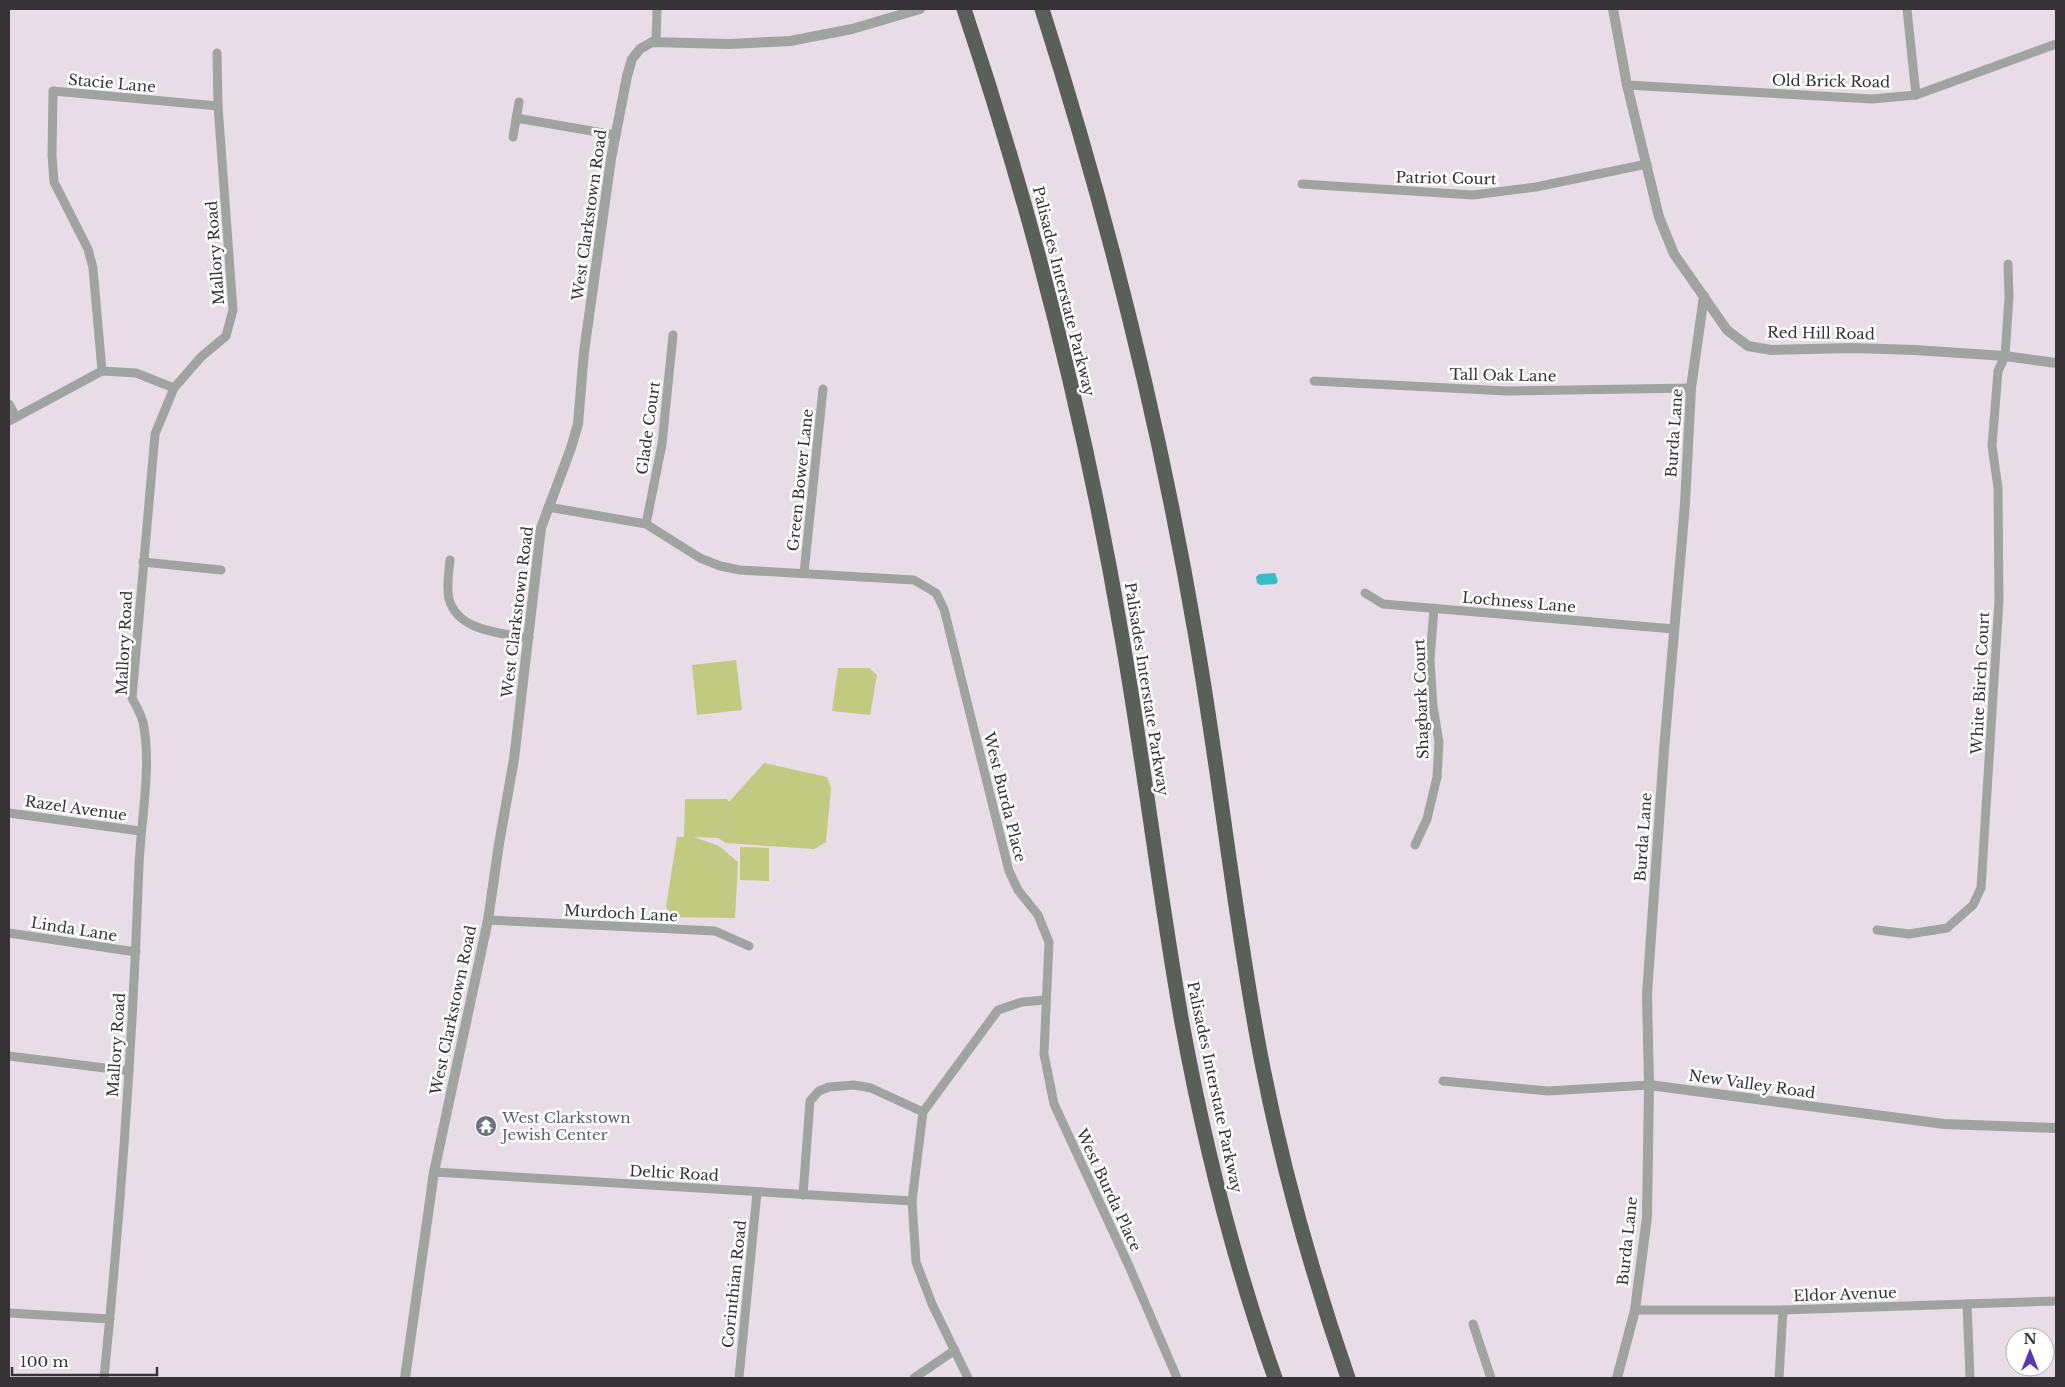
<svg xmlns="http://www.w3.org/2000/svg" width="2065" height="1387" font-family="'Libre Baskerville',serif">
  <rect width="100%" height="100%" fill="#e8dde7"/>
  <g fill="#c2c981">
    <path d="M736,660L742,710L697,715L692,665Z"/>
    <path d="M838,668H869L877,675L870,715L832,711Z"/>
    <path d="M764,763L827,777L831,788L826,842L814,849L726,843L718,838L694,837L719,846L738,862L735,918L674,917L666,907L677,837H684L685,799H727L729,802Z"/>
    <path d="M740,847L769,848V881L740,880Z"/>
  </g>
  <path fill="#37bdc3" d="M1275,573L1278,581L1276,584L1260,585L1257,583L1256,577L1259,574Z"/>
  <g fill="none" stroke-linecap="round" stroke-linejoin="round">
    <g stroke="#a0a4a0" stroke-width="9">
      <path d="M1907,9L1916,95"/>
      <path d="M656,42L657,9"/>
      <path d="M1627,85L1872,99L1916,95L2056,44"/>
      <path d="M516,118L615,135"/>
      <path d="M513,137L519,102"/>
      <path d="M1302,184L1473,195L1536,187L1647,164"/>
      <path d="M102,371L93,268L88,249L54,182L52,155L53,91L218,106"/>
      <path d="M1314,381L1507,391L1691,388"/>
      <path d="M9,404L16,417"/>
      <path d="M9,421L102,371L136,373L174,388"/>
      <path d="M548,507L646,524L700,558L720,566L740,570L914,580L936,593L944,609L1009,871L1018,890L1038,915L1049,942L1044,1054L1054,1104L1129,1266L1177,1378"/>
      <path d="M646,524L662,444L673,335"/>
      <path d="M450,560C449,572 446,587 449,599C458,632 502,633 529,638"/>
      <path d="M143,562L221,570"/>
      <path d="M804,573L823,389"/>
      <path d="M1365,593L1383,604L1674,629"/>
      <path d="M9,813L140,831"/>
      <path d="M1415,845L1427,819L1437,777L1439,742L1433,706L1430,660L1434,608"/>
      <path d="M488,920L715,931L749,946"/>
      <path d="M1877,930L1909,934L1947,928L1973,905L1981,888L1999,600L1998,488L1992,446L1998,371L2005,356L2009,297L2008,264"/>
      <path d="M9,933L136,952"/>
      <path d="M9,1056L129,1071"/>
      <path d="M1443,1081L1548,1091L1649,1085"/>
      <path d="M434,1172L912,1201"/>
      <path d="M803,1195L810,1101L819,1091L829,1087L854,1085L871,1088L923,1112"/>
      <path d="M1967,1304L1970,1378"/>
      <path d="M1635,1310H1783L2056,1301"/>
      <path d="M9,1313L110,1319"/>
      <path d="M1473,1324L1491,1378"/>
      <path d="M104,1378C121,1208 133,1036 139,865C141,820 152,765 143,722C141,714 136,706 132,698L155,434L174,388L201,357L226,336L233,310L218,106L217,53"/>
      <path d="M739,1378L757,1192"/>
      <path d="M914,1378L955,1350"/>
      <path d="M968,1378L932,1304L916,1262L912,1201L923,1112L998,1010L1022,1002L1045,1000"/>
      <path d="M1779,1378L1783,1310"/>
    </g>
    <g stroke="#a0a4a0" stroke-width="10">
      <path d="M1613,9L1627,85L1659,217L1674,254L1727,330L1748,346L1771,350L1853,348L1915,350L2005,356L2056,363"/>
      <path d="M1649,1085L1944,1124L2056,1128"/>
      <path d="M405,1378L434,1172L488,920L499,844L514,759L541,528L571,448L578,424L584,352L611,159L627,76L632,59L640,49L652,42L729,44L790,41L852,29L920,9"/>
      <path d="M1617,1378L1635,1310L1647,1217L1649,1085L1647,994L1664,750L1685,504L1691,388L1704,296"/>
    </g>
    <g stroke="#586057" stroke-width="15">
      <path d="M964,9C1032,212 1085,421 1121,632C1144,762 1159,893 1182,1023C1204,1143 1234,1263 1275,1378"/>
      <path d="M1042,9C1107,213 1159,421 1195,632C1220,774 1234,917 1261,1058C1282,1167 1312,1274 1348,1378"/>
    </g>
  </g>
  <defs>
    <g id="temple-disc" transform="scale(1.125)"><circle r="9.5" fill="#6b7280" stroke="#fff"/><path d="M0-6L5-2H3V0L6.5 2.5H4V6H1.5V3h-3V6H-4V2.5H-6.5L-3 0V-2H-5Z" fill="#fff"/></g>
  </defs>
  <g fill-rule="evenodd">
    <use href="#temple-disc" x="486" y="1126"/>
  </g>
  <g text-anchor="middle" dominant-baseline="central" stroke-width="5" stroke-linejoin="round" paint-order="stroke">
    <g font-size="15" fill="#373236" stroke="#fff">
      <text transform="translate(1831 81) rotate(1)">Old Brick Road</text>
      <text transform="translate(112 83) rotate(5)">Stacie Lane</text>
      <text transform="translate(1446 178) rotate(1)">Patriot Court</text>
      <text transform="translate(589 215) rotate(-82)">West Clarkstown Road</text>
      <text transform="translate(215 253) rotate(-94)">Mallory Road</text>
      <text transform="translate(1064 291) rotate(76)">Palisades Interstate Parkway</text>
      <text transform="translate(1821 333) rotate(1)">Red Hill Road</text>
      <text transform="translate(1503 375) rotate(1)">Tall Oak Lane</text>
      <text transform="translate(648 428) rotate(-82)">Glade Court</text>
      <text transform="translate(1674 433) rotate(-86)">Burda Lane</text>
      <text transform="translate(800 480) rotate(-84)">Green Bower Lane</text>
      <text transform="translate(1519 602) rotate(5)">Lochness Lane</text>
      <text transform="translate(517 612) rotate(-83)">West Clarkstown Road</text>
      <text transform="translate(124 643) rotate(-87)">Mallory Road</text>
      <text transform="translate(1980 683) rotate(-87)">White Birch Court</text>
      <text transform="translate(1147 689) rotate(81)">Palisades Interstate Parkway</text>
      <text transform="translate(1421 699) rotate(-92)">Shagbark Court</text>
      <text transform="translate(1005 797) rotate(76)">West Burda Place</text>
      <text transform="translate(76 808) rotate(8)">Razel Avenue</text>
      <text transform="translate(1643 837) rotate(-86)">Burda Lane</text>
      <text transform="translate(621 913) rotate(3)">Murdoch Lane</text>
      <text transform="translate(74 929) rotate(9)">Linda Lane</text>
      <text transform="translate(453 1010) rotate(-78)">West Clarkstown Road</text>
      <text transform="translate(116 1045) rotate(-86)">Mallory Road</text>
      <text transform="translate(1752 1084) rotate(8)">New Valley Road</text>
      <text transform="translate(1215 1087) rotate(78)">Palisades Interstate Parkway</text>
      <text transform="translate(674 1173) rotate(3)">Deltic Road</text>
      <text transform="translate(1109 1190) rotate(65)">West Burda Place</text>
      <text transform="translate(1627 1241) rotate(-84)">Burda Lane</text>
      <text transform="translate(734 1284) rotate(-84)">Corinthian Road</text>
      <text transform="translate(1845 1294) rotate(-2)">Eldor Avenue</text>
    </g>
    <g font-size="15" fill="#5b616d" stroke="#fff" text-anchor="start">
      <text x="502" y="1117">West Clarkstown<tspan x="502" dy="17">Jewish Center</tspan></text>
    </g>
  </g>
  <rect width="2065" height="1387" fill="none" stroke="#373236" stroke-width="20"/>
  <g transform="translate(2030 1352)"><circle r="24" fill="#ffffff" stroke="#afadaf"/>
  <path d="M0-4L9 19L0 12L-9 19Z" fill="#5839b1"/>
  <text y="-8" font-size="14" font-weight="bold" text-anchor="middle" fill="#373236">N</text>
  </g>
  <path d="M12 1367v8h145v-8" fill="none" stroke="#373236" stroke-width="2.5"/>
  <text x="20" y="1367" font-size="15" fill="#373236" stroke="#ffffff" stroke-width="4" paint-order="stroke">100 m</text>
</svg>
